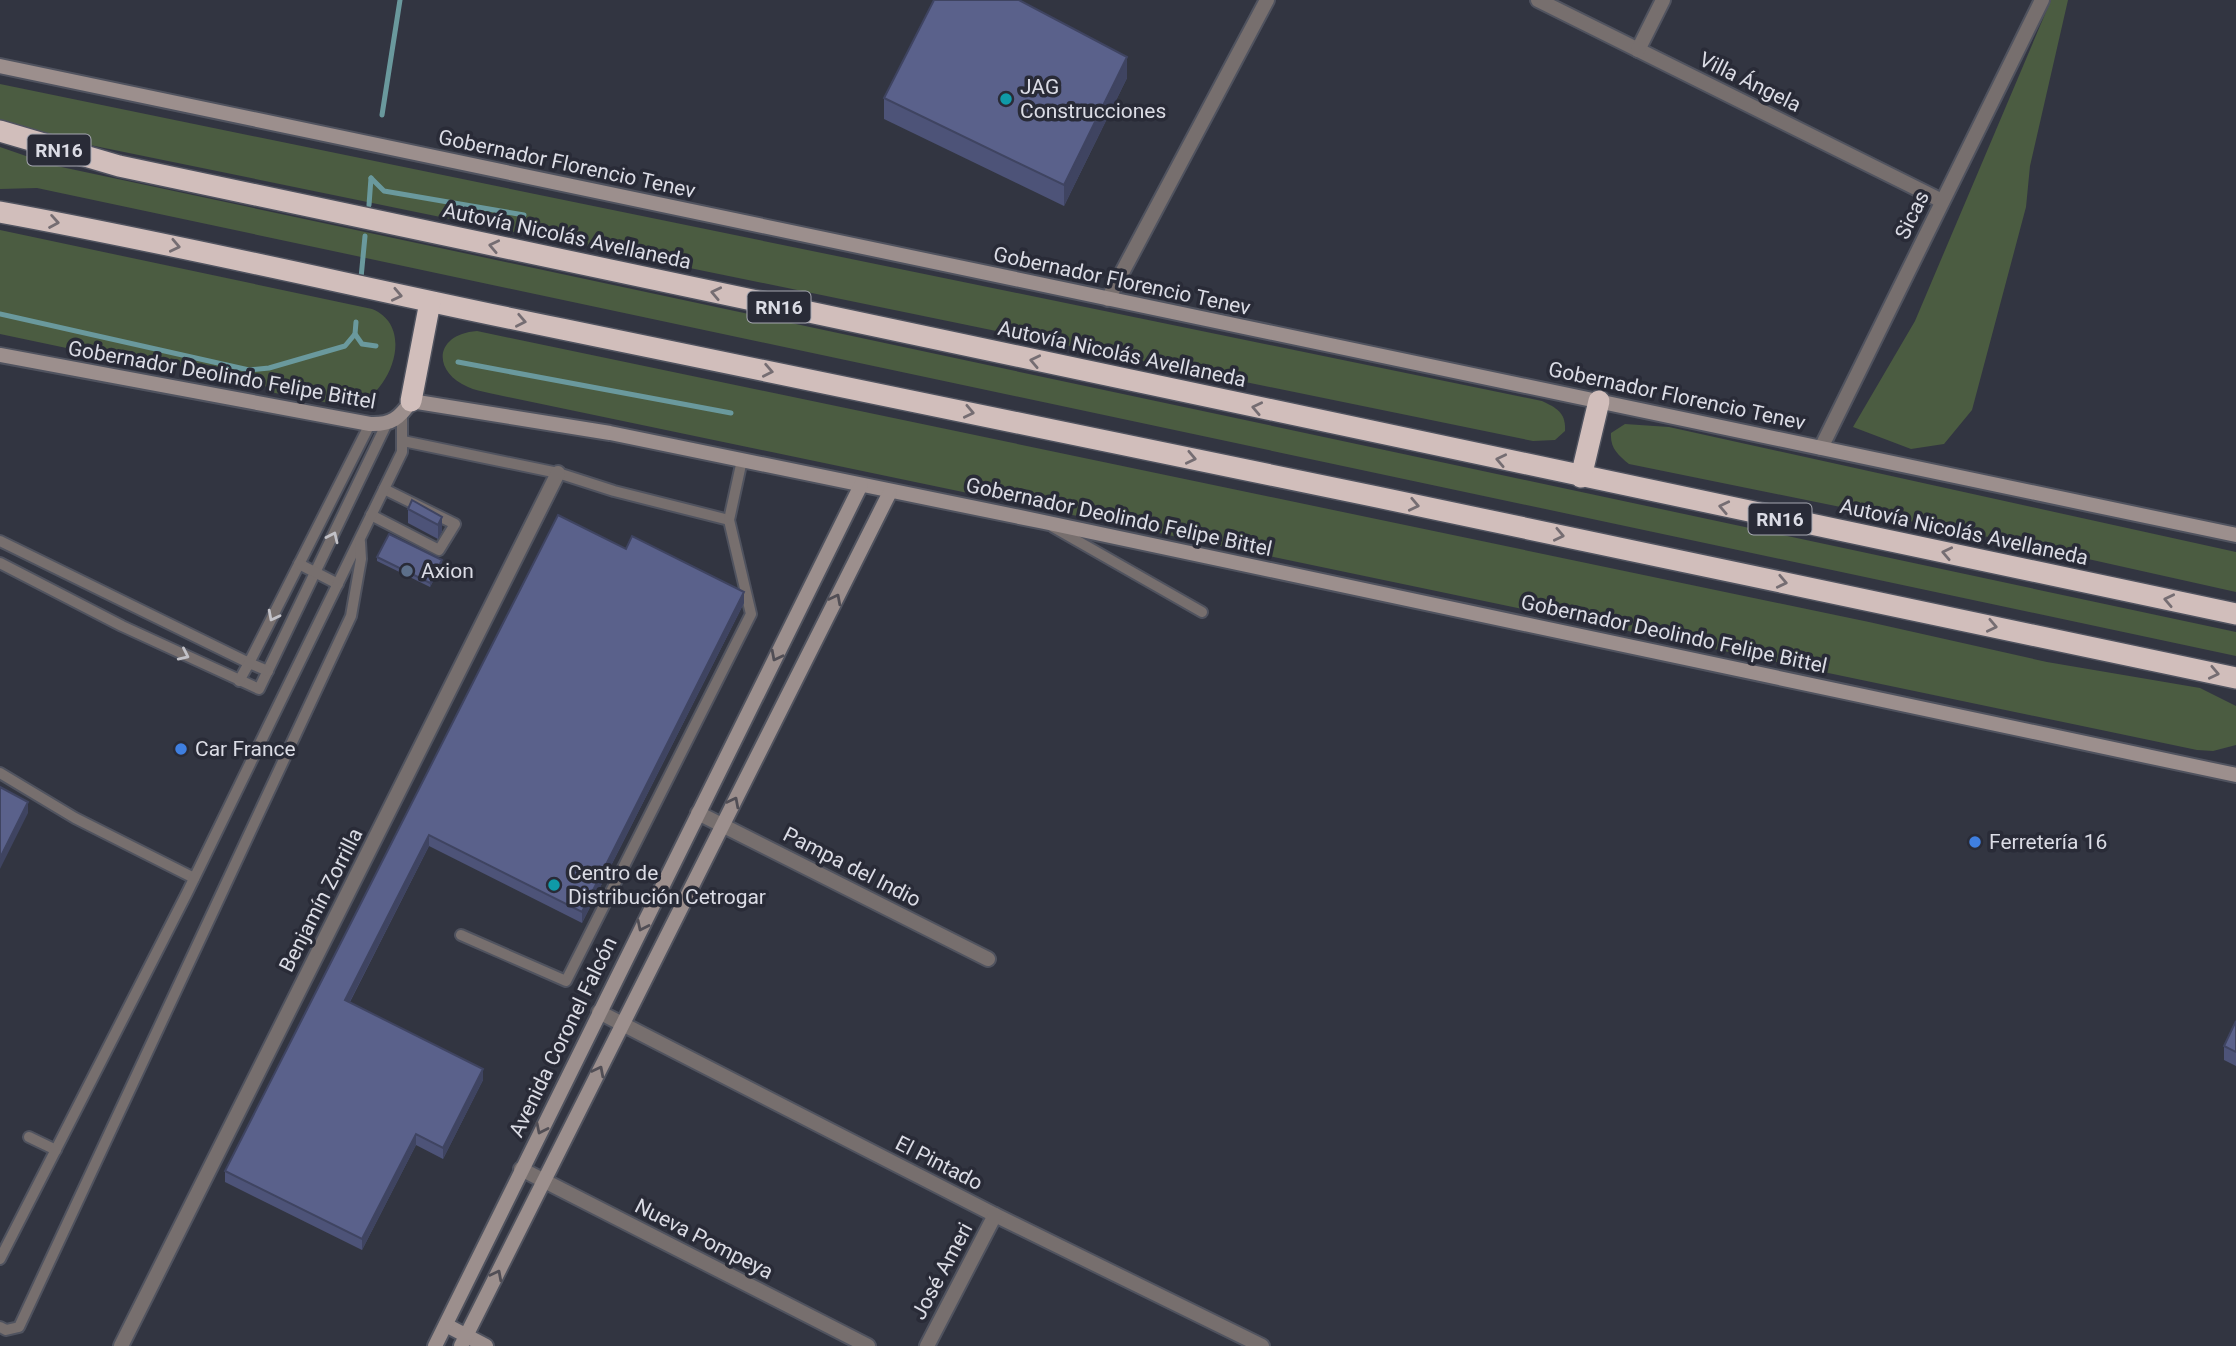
<svg xmlns="http://www.w3.org/2000/svg" width="2236" height="1346" font-family="Roboto,sans-serif">
  <rect width="100%" height="100%" fill="#323541"/>
  <g fill="#4b5c41">
    <path d="M2051,0H2068L2030,166L2026,207L1972,410L1944,444L1911,449L1853,427L1915,321Z"/>
    <path d="M0,84L1542,401C1557,408 1566,413 1565,431L1555,440L1533,441L80,143L0,120Z"/>
    <path d="M0,147L52,165L2236,632V656L37,188L0,189Z"/>
    <path d="M0,230L372,309C417,327 390,397 351,407L275,393L246,373L198,363L166,369L0,334Z"/>
    <path d="M477,331L1869,622L2047,662L2200,688L2236,706V745L2213,751L2197,750L489,393C482,391 474,390 468,387C431,371 435,334 477,331Z"/>
    <path d="M1625,424L1669,427L2236,552V592L2003,540L1629,464C1618,455 1610,448 1611,433Z"/>
  </g>
  <g fill="none" stroke-linecap="round" stroke-linejoin="round">
    <g stroke="#6a999d" stroke-width="5">
      <path d="M382,115L400,0"/>
      <path d="M371,178L384,191L524,215"/>
      <path d="M369,205L371,178"/>
      <path d="M361,278L365,236"/>
      <path d="M0,314L249,370L269,368L345,346L355,334L356,322"/>
      <path d="M355,334L362,344L376,346"/>
      <path d="M458,362L731,413"/>
    </g>
    <g stroke="#50535f" stroke-width="14">
      <g id="lane">
        <path d="M403,441L558,473L614,491L729,520"/>
        <path d="M371,515L439,550L455,524L384,489"/>
        <path d="M1053,527L1202,612"/>
        <path d="M0,541L249,663L370,424"/>
        <path d="M0,563L122,626L259,689L386,425"/>
        <path d="M299,564L338,584"/>
        <path d="M239,681L249,663L268,671"/>
        <path d="M0,773L75,818L194,878"/>
        <path d="M461,935L566,981L751,614L729,520L742,460"/>
        <path d="M29,1137L56,1150"/>
        <path d="M0,1259L187,893L402,452V416"/>
        <path d="M0,1327L6,1330L19,1327L351,616L361,559L360,542"/>
      </g>
    </g>
    <g stroke="#50535f" stroke-width="18">
      <g id="street">
        <path d="M1538,0L1942,201"/>
        <path d="M1638,50L1663,0"/>
        <path d="M1108,299L1267,0"/>
        <path d="M1821,448L2042,0"/>
        <path d="M698,813L988,959"/>
        <path d="M599,1012L995,1215L1262,1346"/>
        <path d="M521,1169L868,1346"/>
        <path d="M121,1346L558,473"/>
        <path d="M927,1346L995,1215"/>
      </g>
    </g>
    <g stroke="#50535f" stroke-width="18">
      <g id="secondary">
        <path d="M0,66L2236,535"/>
        <path d="M0,355L370,424C391,425 400,418 411,401L610,433L1044,522L2236,775"/>
        <path d="M446,1325L486,1346"/>
        <path d="M435,1346L861,485"/>
        <path d="M461,1346L890,492"/>
      </g>
    </g>
    <g stroke="#50535f" stroke-width="24">
      <g id="highway">
        <path d="M0,131L119,166L2236,614"/>
        <path d="M0,212C188,246 374,291 562,329C1121,442 1678,560 2236,678"/>
        <path d="M411,401L430,302"/>
        <path d="M1581,477L1599,401"/>
      </g>
    </g>
    <use href="#lane" stroke="#776f6e" stroke-width="10"/>
    <use href="#street" stroke="#776f6e" stroke-width="14"/>
    <use href="#secondary" stroke="#9c8f8d" stroke-width="14"/>
    <use href="#highway" stroke="#d1bebb" stroke-width="21"/>
  </g>
  <g fill="#4d5378">
    <path d="M1127,78L1064,206L884,119V98Z"/>
    <path d="M408,509L442,517V531L438,539L408,523Z"/>
    <path d="M558,515L626,549L744,603L582,923L429,846L350,1002L483,1080L443,1159L416,1145L362,1250L225,1182V1171Z"/>
    <path d="M377,557L442,564L430,587L377,561Z"/>
    <path d="M2236,1021V1066L2224,1060V1046Z"/>
  </g>
  <g fill="#3f4461">
    <path d="M1127,57V78L1064,206V185Z"/>
    <path d="M442,517V531L438,539V525Z"/>
    <path d="M442,560V564L430,587V583Z"/>
    <path d="M744,592V603L582,923V912Z"/>
    <path d="M28,802V813L0,869V858Z"/>
    <path d="M429,835V846L345,1011V1000Z"/>
    <path d="M483,1069V1080L443,1159V1148Z"/>
    <path d="M416,1134V1145L362,1250V1239Z"/>
  </g>
  <g fill="#5a618b" stroke="#3f4461" stroke-width="2">
    <path d="M934,0H1019L1127,57L1064,185L884,98Z"/>
    <path d="M412,500L442,517L438,525L408,509Z"/>
    <path d="M558,515L626,549L632,536L744,592L582,912L429,835L345,1000L483,1069L443,1148L416,1134L362,1239L225,1171Z"/>
    <path d="M389,534L442,560L430,583L377,557Z"/>
    <path d="M0,787L28,802L0,858Z"/>
    <path d="M2236,1021V1052L2224,1046Z"/>
  </g>
  <defs><path id="oneway-chevron" d="M-2-3.5L2.5 0L-2 3.5" fill="none" stroke-width="1.6" stroke-linecap="round" stroke-linejoin="round" transform="scale(1.75)"/></defs>
  <g stroke="#756d72">
    <use href="#oneway-chevron" transform="translate(54 222) rotate(10)"/>
    <use href="#oneway-chevron" transform="translate(175 246) rotate(12)"/>
    <use href="#oneway-chevron" transform="translate(494 246) rotate(-168)"/>
    <use href="#oneway-chevron" transform="translate(716 293) rotate(-168)"/>
    <use href="#oneway-chevron" transform="translate(397 295) rotate(12)"/>
    <use href="#oneway-chevron" transform="translate(521 321) rotate(11)"/>
    <use href="#oneway-chevron" transform="translate(1035 361) rotate(-168)"/>
    <use href="#oneway-chevron" transform="translate(768 371) rotate(11)"/>
    <use href="#oneway-chevron" transform="translate(1257 408) rotate(-168)"/>
    <use href="#oneway-chevron" transform="translate(969 412) rotate(12)"/>
    <use href="#oneway-chevron" transform="translate(1191 458) rotate(12)"/>
    <use href="#oneway-chevron" transform="translate(1501 460) rotate(-168)"/>
    <use href="#oneway-chevron" transform="translate(1414 505) rotate(12)"/>
    <use href="#oneway-chevron" transform="translate(1724 507) rotate(-168)"/>
    <use href="#oneway-chevron" transform="translate(1559 535) rotate(12)"/>
    <use href="#oneway-chevron" transform="translate(1947 553) rotate(-168)"/>
    <use href="#oneway-chevron" transform="translate(1782 582) rotate(12)"/>
    <use href="#oneway-chevron" transform="translate(2169 600) rotate(-168)"/>
    <use href="#oneway-chevron" transform="translate(1992 626) rotate(12)"/>
    <use href="#oneway-chevron" transform="translate(2214 673) rotate(12)"/>
  </g>
  <g stroke="#c2c1c7">
    <use href="#oneway-chevron" transform="translate(333 537) rotate(-65)"/>
    <use href="#oneway-chevron" transform="translate(273 616) rotate(117)"/>
    <use href="#oneway-chevron" transform="translate(184 655) rotate(25)"/>
  </g>
  <g stroke="#514e55">
    <use href="#oneway-chevron" transform="translate(836 599) rotate(-63)"/>
    <use href="#oneway-chevron" transform="translate(776 656) rotate(117)"/>
    <use href="#oneway-chevron" transform="translate(734 802) rotate(-63)"/>
    <use href="#oneway-chevron" transform="translate(642 926) rotate(116)"/>
    <use href="#oneway-chevron" transform="translate(599 1071) rotate(-63)"/>
    <use href="#oneway-chevron" transform="translate(541 1129) rotate(116)"/>
    <use href="#oneway-chevron" transform="translate(497 1275) rotate(-63)"/>
  </g>
  <g fill="#0f9aa8" stroke="#292b37" stroke-width="2.5">
    <circle cx="1006" cy="99" r="7"/>
    <circle cx="554" cy="885" r="7"/>
  </g>
  <circle fill="#5c6f8a" stroke="#292b37" stroke-width="2.5" cx="407" cy="571" r="7"/>
  <g fill="#3f7fe0" stroke="#292b37" stroke-width="2.5">
    <circle cx="181" cy="749" r="7"/>
    <circle cx="1975" cy="842" r="7"/>
  </g>
  <g text-anchor="middle" dominant-baseline="central" stroke-width="7" stroke-linejoin="round" paint-order="stroke">
    <g fill="#292b37" stroke="#a6a7b1" stroke-width="2">
      <rect x="27.5" y="134.5" width="63" height="31" rx="5"/>
      <rect x="747.5" y="291.5" width="63" height="31" rx="5"/>
      <rect x="1748.5" y="503.5" width="63" height="31" rx="5"/>
    </g>
    <g font-size="19" font-weight="bold" fill="#dbdce5">
      <text x="59" y="150">RN16</text>
      <text x="779" y="307">RN16</text>
      <text x="1780" y="519">RN16</text>
    </g>
    <g font-size="21" fill="#dbdce5" stroke="#292b37">
      <text transform="translate(1750 82) rotate(26)">Villa Ángela</text>
      <text transform="translate(567 164) rotate(12)">Gobernador Florencio Tenev</text>
      <text transform="translate(1912 215) rotate(-64)">Sicas</text>
      <text transform="translate(567 236) rotate(12)">Autovía Nicolás Avellaneda</text>
      <text transform="translate(1122 281) rotate(12)">Gobernador Florencio Tenev</text>
      <text transform="translate(1122 354) rotate(12)">Autovía Nicolás Avellaneda</text>
      <text transform="translate(222 375) rotate(10)">Gobernador Deolindo Felipe Bittel</text>
      <text transform="translate(1677 396) rotate(12)">Gobernador Florencio Tenev</text>
      <text transform="translate(1119 517) rotate(12)">Gobernador Deolindo Felipe Bittel</text>
      <text transform="translate(1964 532) rotate(12)">Autovía Nicolás Avellaneda</text>
      <text transform="translate(1674 634) rotate(12)">Gobernador Deolindo Felipe Bittel</text>
      <text transform="translate(852 867) rotate(27)">Pampa del Indio</text>
      <text transform="translate(321 900) rotate(-63)">Benjamín Zorrilla</text>
      <text transform="translate(563 1037) rotate(-64)">Avenida Coronel Falcón</text>
      <text transform="translate(939 1163) rotate(27)">El Pintado</text>
      <text transform="translate(704 1239) rotate(27)">Nueva Pompeya</text>
      <text transform="translate(942 1271) rotate(-62)">José Ameri</text>
    </g>
    <g font-size="21" fill="#dbdce5" stroke="#292b37" text-anchor="start">
      <text x="1020" y="87">JAG<tspan x="1020" dy="24">Construcciones</tspan></text>
      <text x="421" y="571">Axion</text>
      <text x="195" y="749">Car France</text>
      <text x="1989" y="842">Ferretería 16</text>
      <text x="568" y="873">Centro de<tspan x="568" dy="24">Distribución Cetrogar</tspan></text>
    </g>
  </g>
</svg>
